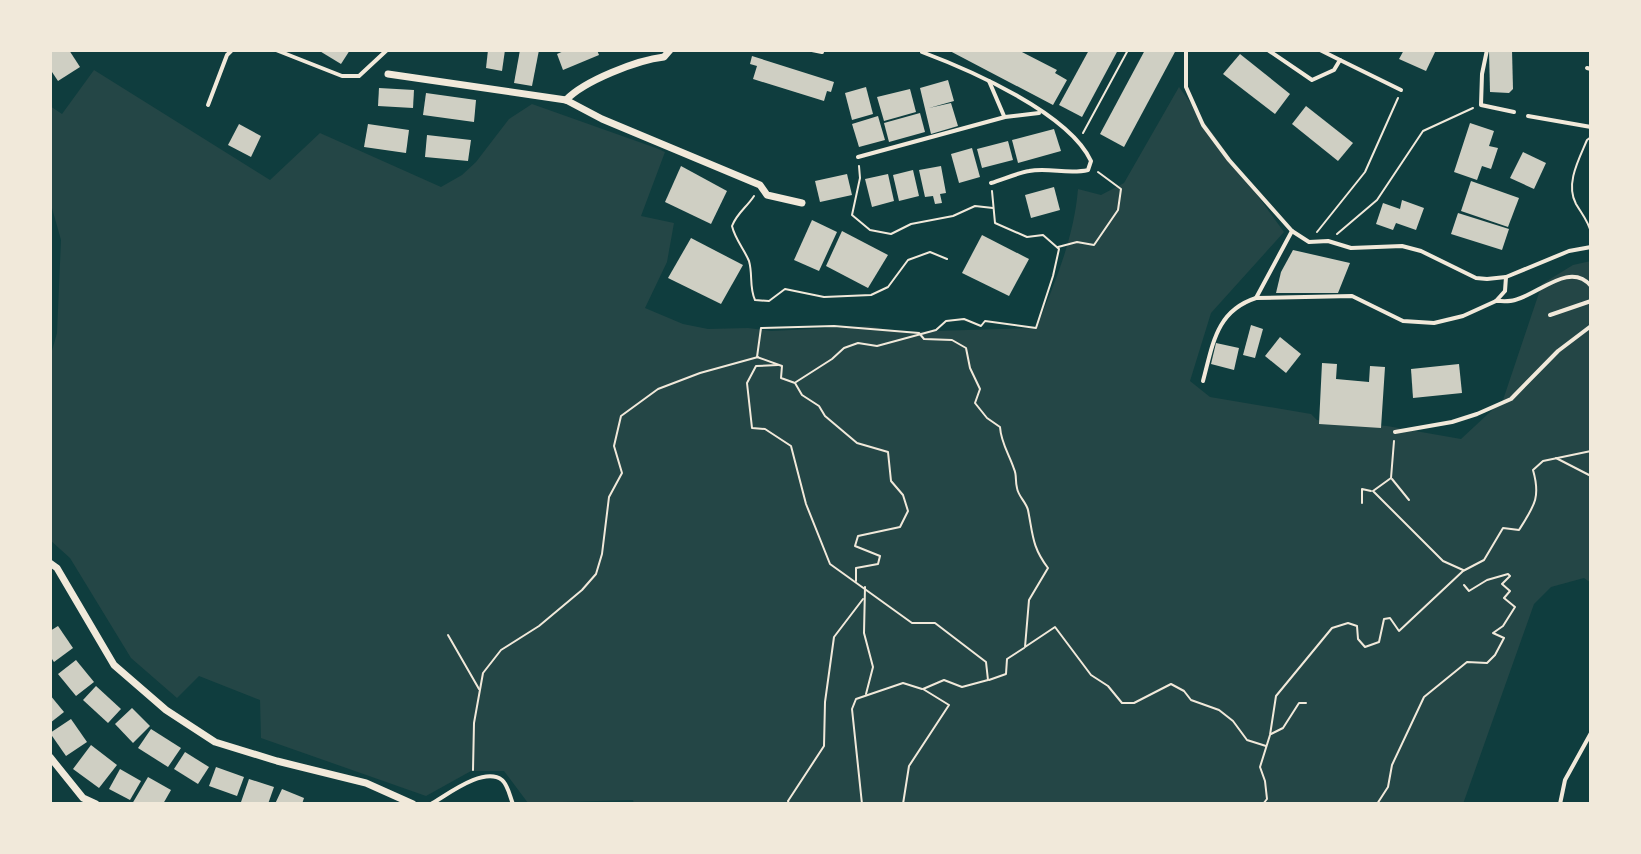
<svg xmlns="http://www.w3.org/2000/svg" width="1641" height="854" font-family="'Titillium Web',sans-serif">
  <rect width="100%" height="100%" fill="#0f3d3e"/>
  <path fill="#244646" d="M94,70L270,180L320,133L441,187L462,175L476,162L509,119L532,104L656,148L665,152L641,216L674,223L667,262L645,308L683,324L708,329L748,328L771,331L870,326L898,332L1036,328C1055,283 1074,238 1078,189L1101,195L1124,183L1179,87L1284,232L1211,313L1190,381L1210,397L1311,414L1317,420L1387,426L1461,439L1503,400L1542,284L1573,265L1591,261V583L1584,578L1551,587L1534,604L1463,804H634L633,800L528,803L504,771H471L426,796L261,738L260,700L199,676L177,698L131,658L70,558L50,540V358L57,333L61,240L50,201V106L62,114Z"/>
  <g fill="#cfcfc3">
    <path d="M69,50L80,67L58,81L50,69V51Z"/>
    <path d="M318,50H350L341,64Z"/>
    <path d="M488,50H505L502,71L486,68Z"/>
    <path d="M520,50H539L532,86L514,83Z"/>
    <path d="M566,50H597L599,55L563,70L557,54Z"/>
    <path d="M948,50H1018L1057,70L1055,73L1067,80L1053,105Z"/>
    <path d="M1089,50H1118L1082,117L1059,105Z"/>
    <path d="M1145,50H1176L1124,147L1100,134Z"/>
    <path d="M1404,50H1436L1426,71L1399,59Z"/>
    <path d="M1489,50H1512L1513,89L1509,93L1490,92Z"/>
    <path d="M1240,54L1290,94L1275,114L1223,74Z"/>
    <path d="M752,56L834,82L831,92L827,91L824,101L753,79L757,66L750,64Z"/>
    <path d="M948,80L954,101L929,108L951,103L958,126L931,134L920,88Z"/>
    <path d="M866,87L873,114L852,120L845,93Z"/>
    <path d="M379,88L414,90L413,108L378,106Z"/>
    <path d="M910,89L916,112L884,121L877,97Z"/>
    <path d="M426,93L476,100L474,122L423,115Z"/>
    <path d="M1306,106L1353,143L1338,161L1292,124Z"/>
    <path d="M920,113L925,132L889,142L884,123Z"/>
    <path d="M878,116L885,140L859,147L852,124Z"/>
    <path d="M1470,123L1494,131L1489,146L1498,148L1491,169L1482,166L1477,180L1454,172Z"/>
    <path d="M239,124L261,136L251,157L228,145Z"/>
    <path d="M368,124L409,130L406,153L364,147Z"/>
    <path d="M1054,129L1061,151L1018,163L1012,140Z"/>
    <path d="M427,135L471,140L468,161L425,157Z"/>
    <path d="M1008,141L1013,160L982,168L977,149Z"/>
    <path d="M972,148L980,177L959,183L951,154Z"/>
    <path d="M1523,152L1546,163L1534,189L1510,178Z"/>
    <path d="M681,166L727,191L711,224L665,202Z"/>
    <path d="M941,166L946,193L940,194L942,203L935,204L933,196L925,197L919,170Z"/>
    <path d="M913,170L919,196L899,201L893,175Z"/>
    <path d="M847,174L852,195L820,202L815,181Z"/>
    <path d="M888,174L894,201L872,207L865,179Z"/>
    <path d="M1471,181L1519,198L1508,227L1461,211Z"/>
    <path d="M1054,187L1060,210L1031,218L1025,195Z"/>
    <path d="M1402,200L1424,208L1416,230L1396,223L1393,230L1376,224L1383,203L1400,209Z"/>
    <path d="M1458,213L1509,229L1502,250L1451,234Z"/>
    <path d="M812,220L837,232L819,271L794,260Z"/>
    <path d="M842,231L888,255L868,288L826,266Z"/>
    <path d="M982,235L1029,259L1009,296L962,273Z"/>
    <path d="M691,238L743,265L721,304L668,278Z"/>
    <path d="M1293,250L1350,263L1338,293H1276L1281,272Z"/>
    <path d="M1251,325L1263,329L1255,358L1243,355Z"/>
    <path d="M1280,337L1301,354L1286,373L1265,356Z"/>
    <path d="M1216,343L1239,348L1234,370L1211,364Z"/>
    <path d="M1322,363L1337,364L1336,379L1369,382L1370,366L1385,367L1381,428L1319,424Z"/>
    <path d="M1459,364L1462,393L1413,398L1411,369Z"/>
    <path d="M58,626L73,648L54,662L50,656V631Z"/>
    <path d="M76,660L94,682L76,696L58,674Z"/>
    <path d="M96,686L121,709L108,723L83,700Z"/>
    <path d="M50,695L64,712L50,723Z"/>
    <path d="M132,708L150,726L133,743L115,724Z"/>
    <path d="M71,719L87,742L66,756L50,733Z"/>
    <path d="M151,729L181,748L168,767L138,748Z"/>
    <path d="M91,745L117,765L99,788L73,769Z"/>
    <path d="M185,752L209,767L198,784L174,769Z"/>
    <path d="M216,767L244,777L237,796L209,786Z"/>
    <path d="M120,769L141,781L130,800L109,789Z"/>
    <path d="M148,777L171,790L163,804H132Z"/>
    <path d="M249,779L274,787L268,804L241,802Z"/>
    <path d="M282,789L304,798L302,804H275Z"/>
  </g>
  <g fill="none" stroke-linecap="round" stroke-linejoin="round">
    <g stroke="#f1e9da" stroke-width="2">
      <path d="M1083,133L1128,50"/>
      <path d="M1591,137L1587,140C1579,159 1565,184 1576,204C1582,214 1589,222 1591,233"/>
      <path d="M859,166L860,178L852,215L870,230L891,234L911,224L953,216L975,206L993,208"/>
      <path d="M754,196C747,207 737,213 732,226C735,239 744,249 749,261C753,275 749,287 755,300L769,301L785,289L824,297L871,295L888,287L908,260L930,252L947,259"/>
      <path d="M1317,232L1365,172L1398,98"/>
      <path d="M1337,234L1377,200L1423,131L1473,108"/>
      <path d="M1058,247L1077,242L1094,245L1118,210L1121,189L1098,172"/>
      <path d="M778,365L756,366L747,383L752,428L765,429L791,446L806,504L830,564L912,623H935L986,662L988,680L962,687L944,680L923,689L949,705L909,766L903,804"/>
      <path d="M796,382L832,359L844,348L858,343L877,346L936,330L946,321L964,319L981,326L985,321L1036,328L1053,276L1059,249L1043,235L1027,237L995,223L992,191"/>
      <path d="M1394,441L1391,478L1373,491L1443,561L1463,570"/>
      <path d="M1556,458L1591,476"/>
      <path d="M1392,479L1409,500"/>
      <path d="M1362,503V489L1371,491"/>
      <path d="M856,581V568L878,564L880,556L855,546L858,536L900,527L908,511L903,495L891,481L888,452L857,443L825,416L819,406L802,395L795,383L781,378L782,366L757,357L761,328L834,326L919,333L924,339L952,340L966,348L970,368L980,389L975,403L987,418L1000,427C1001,443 1009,454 1014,469C1017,475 1015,481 1017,488C1018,496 1026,502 1028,510C1033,535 1032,547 1048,568L1029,600L1025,647L1055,627L1091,675L1108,686L1122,703H1134L1171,684L1184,691L1191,700L1219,710L1233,721L1247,740L1266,746"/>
      <path d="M865,587L864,633L873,667L866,694"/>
      <path d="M448,635L479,689"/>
      <path d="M989,680L1006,674L1007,659L1024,648"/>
      <path d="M1271,734L1283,728L1299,703H1306"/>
      <path d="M473,770L474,723L483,673L501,650L539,626L582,590L596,574L602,554L609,497L622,473L614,446L621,416L658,389L700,373L758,357"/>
      <path d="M789,804L788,801L824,746L825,702L834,637L863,599"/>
      <path d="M862,804L852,709L856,699L903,683L922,689"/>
      <path d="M1263,804L1267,799L1265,781L1260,767L1270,735L1276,696L1332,628L1348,623L1357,626L1358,639L1365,647L1379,642L1384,619L1390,618L1399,631L1463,571L1484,560L1503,528L1519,530C1534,506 1541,498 1533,470L1543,461L1591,451"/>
      <path d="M1377,804L1388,787L1392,765L1424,697L1467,662L1487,663L1495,655L1504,638L1493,633L1503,626L1515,607L1504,598L1510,591L1502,584L1510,576L1508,574L1487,580L1469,591L1464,585"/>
    </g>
    <g stroke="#f1e9da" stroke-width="4">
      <path d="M276,50L342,76H359L387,50"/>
      <path d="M812,50L822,52"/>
      <path d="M1186,50V87L1203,125L1229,160L1292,231L1309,242L1328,241L1351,248L1402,246L1421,251L1476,278L1487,279L1506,277L1569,251L1591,247"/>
      <path d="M1268,50L1312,80L1334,70L1340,60L1320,50"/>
      <path d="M1487,50L1482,74L1481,105L1514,112"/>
      <path d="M922,52C970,70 1069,113 1091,161L1088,170C1068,175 1049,167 1029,171C1017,173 1004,179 991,183"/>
      <path d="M1340,60L1401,90"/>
      <path d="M1587,68L1591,69"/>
      <path d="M989,81L1004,116"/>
      <path d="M208,105L227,55L232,50"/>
      <path d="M1528,116L1591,127"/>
      <path d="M858,157L1005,117L1039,113"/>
      <path d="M1292,231L1256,298L1352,296L1403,321L1434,323L1463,316L1496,301L1505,291L1506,277"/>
      <path d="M1496,301C1502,301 1509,302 1515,300C1539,294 1570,261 1591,286"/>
      <path d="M1550,315L1591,301"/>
      <path d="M1203,381C1213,344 1216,311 1256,298"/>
      <path d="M1395,432L1452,422L1477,414L1511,399L1558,351L1591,326"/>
      <path d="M431,804C447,795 484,766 502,780C508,785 510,797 513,804"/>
      <path d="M1560,804L1565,780L1591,733"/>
    </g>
    <g stroke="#f1e9da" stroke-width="7">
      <path d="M388,74L566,100L602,119L760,185L767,195L802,203"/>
      <path d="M566,100C584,81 637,60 664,57L670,50"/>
      <path d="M50,563L57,568L114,665L166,710L215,742L277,761L366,783L413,804"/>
      <path d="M50,757L83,798L96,804"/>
    </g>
  </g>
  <rect width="1641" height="854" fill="none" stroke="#f1e9da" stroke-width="104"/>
</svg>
